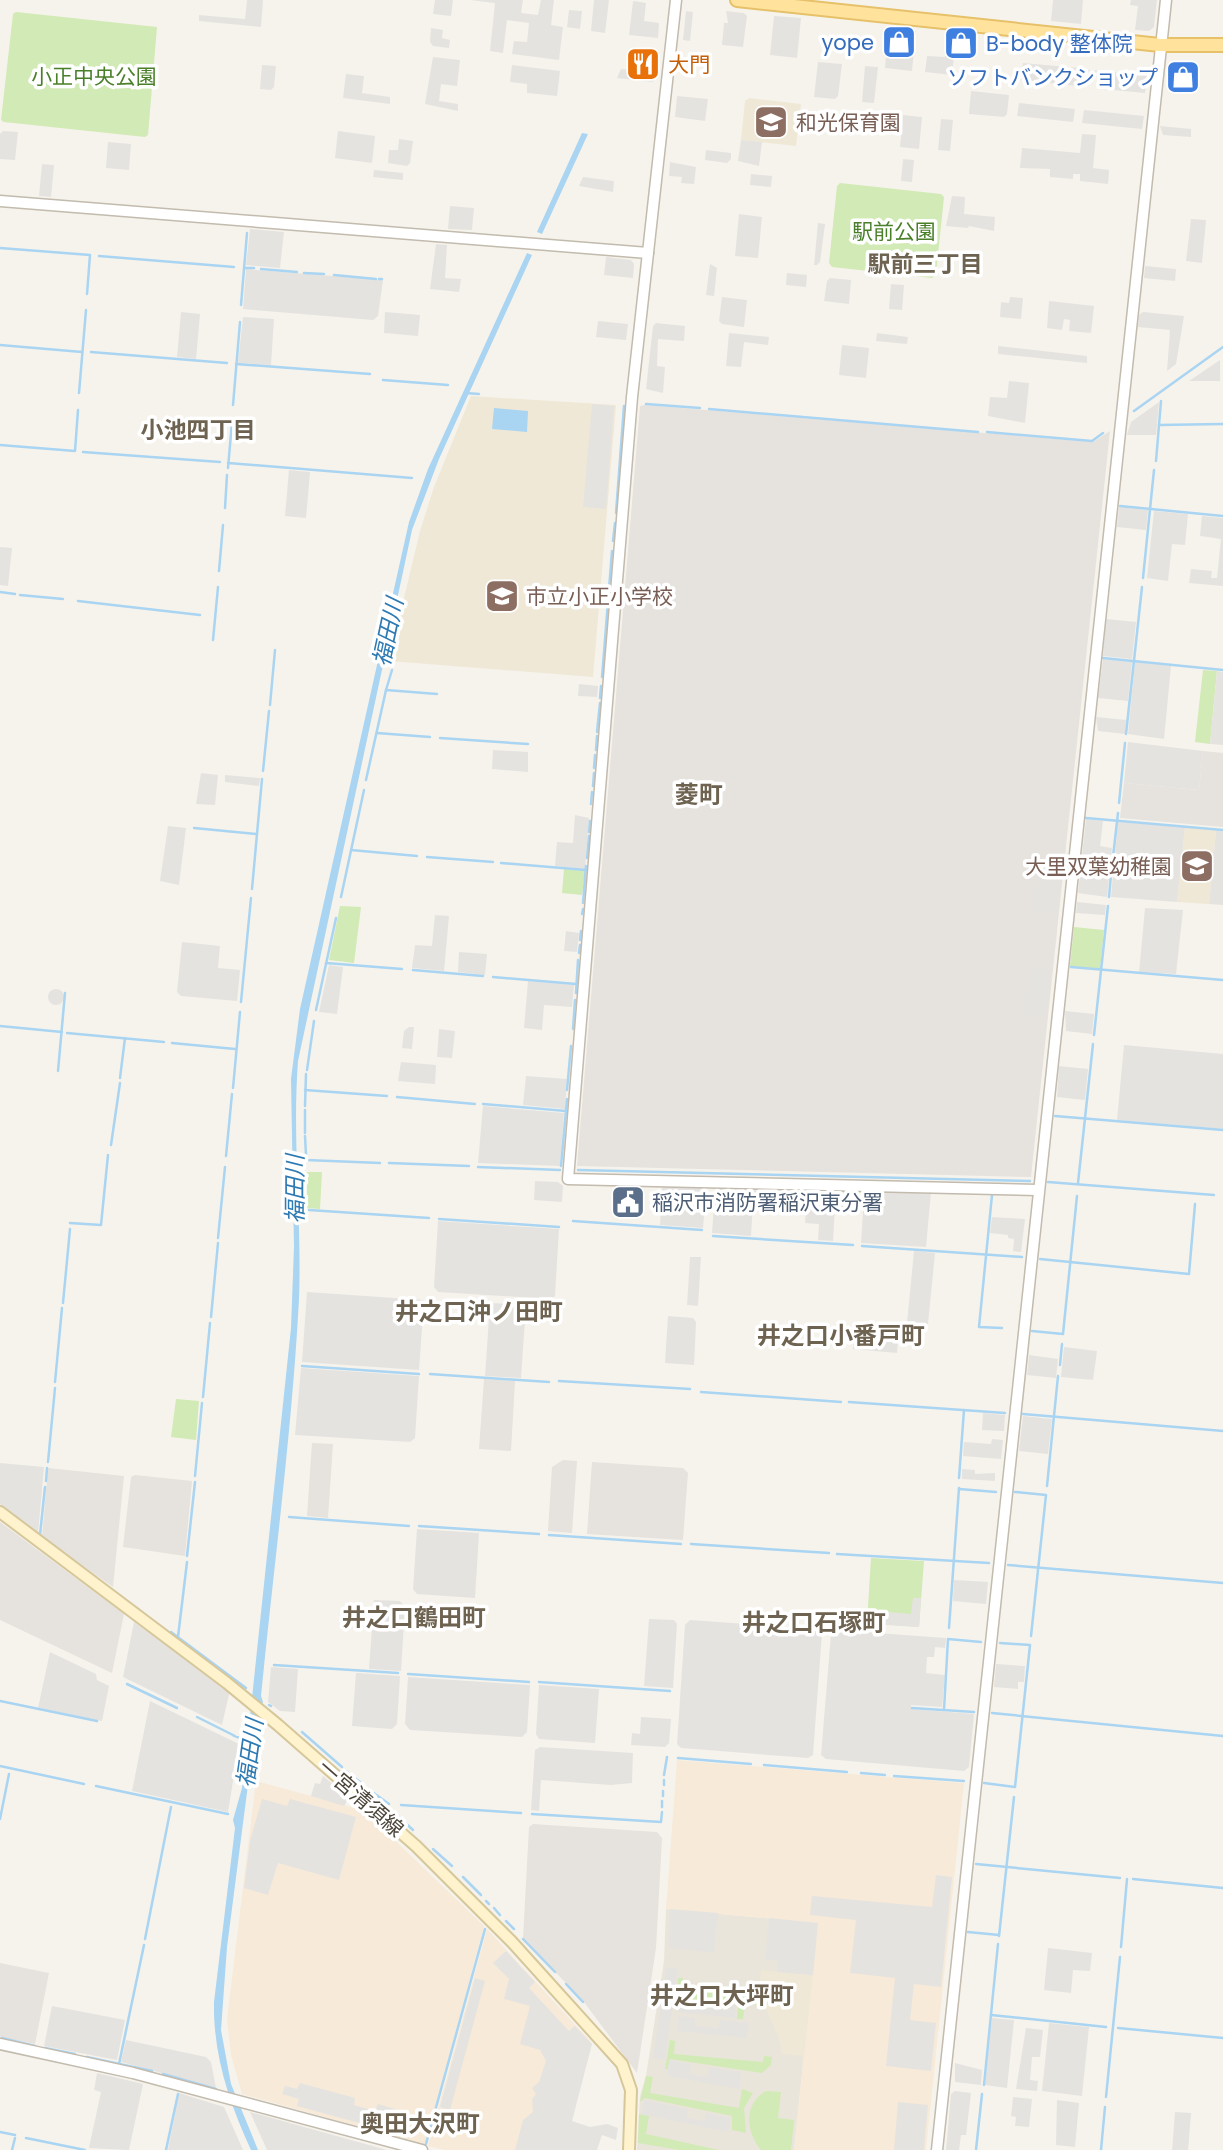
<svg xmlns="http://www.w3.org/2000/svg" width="1223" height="2150" font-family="Poppins,'Noto Sans JP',sans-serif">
  <rect width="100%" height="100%" fill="#f6f3ec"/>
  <path fill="#eae5da" d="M666,1909L818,1923L794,2150H637L640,2096L646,2076L664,1961Z"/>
  <g fill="#f7ead8">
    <path d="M677,1760L964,1783L926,2150H794L818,1923L666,1909Z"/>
    <path d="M256,1781L355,1808L358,1805L484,1926L425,2145L242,2094L231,2055L227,2019Z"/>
    <path d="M487,1929L592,2043L563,2150H445L428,2146Z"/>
  </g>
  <g fill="#e6e2dd">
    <path d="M645,405L1093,442L1110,431L1031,1177L577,1166L640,406Z"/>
    <path d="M1203,751L1223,753V827L1120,818L1124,783L1199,790Z"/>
    <path d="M484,1379L515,1381L511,1451L479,1449Z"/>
    <path d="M312,1443L333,1444L328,1518L307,1516Z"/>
    <path d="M563,1460L577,1461L572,1533L548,1531L552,1467Z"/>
    <path d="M592,1462L683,1468L688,1473L683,1540L587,1534Z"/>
    <path d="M48,1468L124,1476L113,1587L42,1537Z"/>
    <path d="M135,1475L192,1481L185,1556L123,1547L131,1477Z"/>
    <path d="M0,1522L124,1614L112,1673L0,1620Z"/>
    <path d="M533,1824L657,1832L662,1838L656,1948L637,2073L584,2002L523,1938L529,1827Z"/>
    <path d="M0,1963L49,1973L35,2044L0,2037Z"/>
  </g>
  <g fill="#efe8d6">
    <path d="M749,98L801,104L796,146L741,140L745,101Z"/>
    <path d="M471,396L616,405L593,677L389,661L420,531L434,487Z"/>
    <path d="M1185,827L1216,830L1209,904L1177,902Z"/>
    <path d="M761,1970L813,1975L804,2056L782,2054L779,2038L759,1994Z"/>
  </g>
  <g fill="#d2eab5">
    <path d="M16,12L157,27L148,135L145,137L4,122L1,120L13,14Z"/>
    <path d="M840,183L941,194L944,197L936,274L932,278L832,267L829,263L837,186Z"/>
    <path d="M1203,670L1217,671L1210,744L1195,742Z"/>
    <path d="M564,869L585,871L582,895L562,893Z"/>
    <path d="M340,906L361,907L354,963L329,960Z"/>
    <path d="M1074,927L1104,930L1100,969L1070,966Z"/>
    <path d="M304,1172H322L320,1209L306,1208Z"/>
    <path d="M176,1399L199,1401L196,1440L171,1437Z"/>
    <path d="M871,1558L924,1561L919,1627L867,1623Z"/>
    <path d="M678,1978H683L682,1989L753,1996L757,2005L745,2004L743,2019H737L738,2004L676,1998Z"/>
    <path d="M670,2040L675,2041L674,2054L763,2062L764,2056L772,2057L771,2065L762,2073L670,2059L668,2069H665Z"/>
    <path d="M646,2076L653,2077L650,2093L739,2108L742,2089L753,2093L744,2108L746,2133L732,2130V2116L645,2098L640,2102Z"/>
    <path d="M766,2091L781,2092L778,2118L794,2120L791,2150H761C746,2132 743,2104 766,2091Z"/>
    <path d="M639,2114L649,2116L646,2134L719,2150H679L638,2143Z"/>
  </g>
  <g fill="#e5e3e0">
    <path d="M247,0H263L261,27L199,21V15L245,19Z"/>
    <path d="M435,0H453L451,16L433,14Z"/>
    <path d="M470,0H523L521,13L538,15L541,0H554L551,25L563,27L559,60L512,54L514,41L527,42L529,23L507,20L503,53L490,51L495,3Z"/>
    <path d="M594,0H609L605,33L591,31Z"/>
    <path d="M1053,0H1083L1081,24L1051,21Z"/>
    <path d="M1131,0H1157L1154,27L1149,31L1135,30L1138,6L1130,5Z"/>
    <path d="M633,1L646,3L644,21L659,23L658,38L629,35Z"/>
    <path d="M569,10L582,11L580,29L567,27Z"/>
    <path d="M686,11L693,12L690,41L683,40Z"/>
    <path d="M726,11L744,13L747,16L743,47L722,45L724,23H728Z"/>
    <path d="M774,16L801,18L797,58L770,55Z"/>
    <path d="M431,28L443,30L442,38L450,40L449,48L433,46L430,42Z"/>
    <path d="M911,31H916L912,71L885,68L886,55L908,57Z"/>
    <path d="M947,34L956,35L952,75L925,72L927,56L945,57Z"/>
    <path d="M433,57L460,60L457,86L441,84L439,101L458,104V111L425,104Z"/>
    <path d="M649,58L656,59L653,82L617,78L621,69L647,72Z"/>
    <path d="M818,62L842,64L838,96L835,99L814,97Z"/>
    <path d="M1023,63L1079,68L1078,86L1021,80Z"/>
    <path d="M262,65L276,66L274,87L271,90L260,89Z"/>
    <path d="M512,65L560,71L557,96L527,93V84L510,82Z"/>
    <path d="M865,66L878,67L874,103L862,102Z"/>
    <path d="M1088,70L1147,75L1145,93L1103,89L1104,78L1088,76Z"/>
    <path d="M346,74L364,76L362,93L390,97V104L343,98Z"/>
    <path d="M971,91L1009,95L1007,114L1004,117L969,114Z"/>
    <path d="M677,96L708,99L705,121L675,117Z"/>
    <path d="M1019,103L1075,109L1073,122L1017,116Z"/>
    <path d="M1084,110L1144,116L1142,129L1082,123Z"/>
    <path d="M903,115L922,117L919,149L900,147Z"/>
    <path d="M941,119L953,120L950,151L938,150Z"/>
    <path d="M1160,126L1191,129V137L1163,135Z"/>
    <path d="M3,131L18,132L15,160L0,159V134Z"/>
    <path d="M338,131L375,136L372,163L335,158Z"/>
    <path d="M1082,134L1096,135L1093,168L1109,170L1108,184L1080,181V174H1073V179L1050,177V169L1020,168L1022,148L1080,153Z"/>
    <path d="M399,139L413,141L410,163L407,166L388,163L389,150H398Z"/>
    <path d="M741,140L762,142L759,166L738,161Z"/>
    <path d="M108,142L131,144L129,170L106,168Z"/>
    <path d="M706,150L731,153V159L727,163L705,160Z"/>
    <path d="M903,159L914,160L912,182L901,181Z"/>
    <path d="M670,162L696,167L694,184L681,183L682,177L669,176Z"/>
    <path d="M42,164L54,165L51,197L39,196Z"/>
    <path d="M374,170L403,173V180L373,177Z"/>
    <path d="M751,174L772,176L771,187L750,185Z"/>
    <path d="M583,177L614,181L613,192L579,186Z"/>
    <path d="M952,196L965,197L964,214L995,217L994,231L969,226L968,228L946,226Z"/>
    <path d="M450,206L474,208L472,230L448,229Z"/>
    <path d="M739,214L762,217L758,258L735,256Z"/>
    <path d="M1191,219L1206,220L1202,263L1186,261Z"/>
    <path d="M818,223L825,224L820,262L817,265H814Z"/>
    <path d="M250,229L284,232L280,268L246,265Z"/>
    <path d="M436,244L447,245L445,278L461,279L459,292L430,289Z"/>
    <path d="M606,257L631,260L634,264L633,278L604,275Z"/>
    <path d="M710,264L717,268L714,296L706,295Z"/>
    <path d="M1145,266L1176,269L1175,281L1144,278Z"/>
    <path d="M246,269L383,280L378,316L373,320L243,309Z"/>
    <path d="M787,273L807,275L806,287L786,285Z"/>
    <path d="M830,278L851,280L849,304L824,301L827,281Z"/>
    <path d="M891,284L904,285L902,310L889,309Z"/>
    <path d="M722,297L747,300L744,327L722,324L719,321Z"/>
    <path d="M1010,297L1023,298L1021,319L1000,317L1001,302L1009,303Z"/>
    <path d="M1049,301L1094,306L1091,333L1069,331L1070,320L1064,319L1062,330L1047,328Z"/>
    <path d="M181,312L200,314L196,359L177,357Z"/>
    <path d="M385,312L420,315L418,336L384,333Z"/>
    <path d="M1143,312L1184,316L1176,364L1167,371L1170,330L1138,327L1139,315Z"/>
    <path d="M243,317L274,319L271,365L238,363Z"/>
    <path d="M598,321L628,324L626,340L596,337Z"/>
    <path d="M656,323L685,326L684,341L658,339L657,366L665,367L663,393L646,389L653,326Z"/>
    <path d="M729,333L769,337L768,345L744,342L741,367L726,366Z"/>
    <path d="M877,333L908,337L907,344L876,341Z"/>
    <path d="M842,345L869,348L866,378L839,375Z"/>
    <path d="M998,346L1087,356V363L998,354Z"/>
    <path d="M1220,360V381H1189Z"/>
    <path d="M1009,381L1029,383L1025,423L988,416L990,397L1007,398Z"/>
    <path d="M1159,402L1156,435H1127L1131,422Z"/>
    <path d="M592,404L614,406L606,509L583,507Z"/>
    <path d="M289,470L310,472L306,518L285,516Z"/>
    <path d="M1119,507L1148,510L1146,530L1117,527Z"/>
    <path d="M1154,511L1188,514L1185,545L1172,544L1168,581L1147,578Z"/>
    <path d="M1202,516L1223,518V586L1189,583L1191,569L1212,571L1211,578H1217L1221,539L1200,536Z"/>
    <path d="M0,547L12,548L8,586L0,585Z"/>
    <path d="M1106,619L1136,622L1132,659L1103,656Z"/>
    <path d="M1103,659L1132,662L1128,701L1098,698Z"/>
    <path d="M1135,662L1171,666L1164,739L1128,734Z"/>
    <path d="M1217,671L1223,672V745L1210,744Z"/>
    <path d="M579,684L598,686L597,697L578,696Z"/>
    <path d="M1096,717L1126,720L1125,734L1098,731Z"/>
    <path d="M1128,742L1203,751L1199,790L1124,783Z"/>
    <path d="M493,750L528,752V772L492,769Z"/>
    <path d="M201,773L218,775L215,805L196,804Z"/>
    <path d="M225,775L260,778L259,786L225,782Z"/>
    <path d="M575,815L589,818L585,869L555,866L557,842L573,843Z"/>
    <path d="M1086,819L1103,821L1100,846L1112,848L1107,897L1078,893Z"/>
    <path d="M1118,822L1185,827L1177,902L1111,897Z"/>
    <path d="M168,826L186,828L179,885L160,881Z"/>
    <path d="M1216,830H1223V905L1209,904Z"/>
    <path d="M1038,872L1061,874L1057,914L1034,911Z"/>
    <path d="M1077,902L1106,905L1105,915L1076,913Z"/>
    <path d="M1145,908L1183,910L1176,974L1139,972Z"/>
    <path d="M435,915L449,916L444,971L412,968L415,945L432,946Z"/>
    <path d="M566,931L579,933L577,952L564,951Z"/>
    <path d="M182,942L220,946L218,968L240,970L237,1001L181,996L177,992Z"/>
    <path d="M459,952L487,954L485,975L458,972Z"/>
    <path d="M329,965L343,967L337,1014L319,1012Z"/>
    <path d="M1029,967L1050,969L1045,1017L1024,1015Z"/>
    <path d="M528,981L574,985L572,1007L544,1005L542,1030L524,1028Z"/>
    <circle cx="56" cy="997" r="8"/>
    <path d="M1065,1011L1094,1014L1092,1034L1066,1031Z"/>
    <path d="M409,1027H414L412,1049L402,1048L404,1031Z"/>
    <path d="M439,1029L455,1031L452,1058L437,1057Z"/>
    <path d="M1124,1045L1223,1054V1129L1117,1120Z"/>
    <path d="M401,1062L436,1065L435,1084L398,1081Z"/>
    <path d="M1059,1066L1088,1069L1085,1100L1057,1097Z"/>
    <path d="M526,1076L567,1079L565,1109L523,1105Z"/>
    <path d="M483,1106L564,1113L560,1166L478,1163Z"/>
    <path d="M535,1181L558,1182L563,1186L562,1202L534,1200Z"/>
    <path d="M662,1186L701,1187L706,1191L703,1228L660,1225Z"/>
    <path d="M718,1188L855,1191L857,1194L856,1208L835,1207L833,1241L818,1240L819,1224L805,1223L806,1209L773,1203L772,1207L753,1202L751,1236L712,1233L715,1191Z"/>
    <path d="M871,1191L931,1192L926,1247L861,1243L864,1196Z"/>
    <path d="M992,1217L1025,1219L1021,1252L1013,1251L1014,1239L1008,1238V1235L990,1233Z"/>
    <path d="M438,1221L559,1229L555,1296L551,1299L438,1292L434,1287Z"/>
    <path d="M914,1251L935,1253L928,1324L907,1323Z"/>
    <path d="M690,1257H701L698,1306L687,1305Z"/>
    <path d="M307,1292L424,1300L419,1370L302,1362Z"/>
    <path d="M490,1303L526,1305L521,1378L485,1376Z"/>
    <path d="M668,1316L693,1318L696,1322L694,1365L665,1363Z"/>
    <path d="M858,1327L899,1330L897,1353L853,1349L854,1330Z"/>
    <path d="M1064,1347L1097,1351L1093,1380L1061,1377Z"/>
    <path d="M1029,1355L1058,1359L1056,1378L1027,1375Z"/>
    <path d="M301,1368L419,1376L415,1438L410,1442L295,1435Z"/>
    <path d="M983,1413L1005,1415L1004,1431L982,1430Z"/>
    <path d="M1023,1416L1052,1419L1048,1454L1019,1451Z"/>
    <path d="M992,1439L1003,1440L1001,1459L963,1456L964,1442L991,1444Z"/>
    <path d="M0,1463L44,1467L38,1534L0,1504Z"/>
    <path d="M962,1469L975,1470V1474L995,1473V1481L962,1479Z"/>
    <path d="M417,1529L479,1533L475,1598L417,1594L413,1589Z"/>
    <path d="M954,1580L988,1582L986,1604L953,1601Z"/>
    <path d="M913,1598H921L919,1627L869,1624V1614H876V1611L911,1614Z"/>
    <path d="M374,1600L400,1601L405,1607L401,1671L369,1669Z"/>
    <path d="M649,1619L674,1620L677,1624L673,1688L644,1686Z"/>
    <path d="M690,1620L818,1629L822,1633L813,1755L808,1758L681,1748L677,1744L685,1625Z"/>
    <path d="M134,1622L230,1690L222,1725L123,1677Z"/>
    <path d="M836,1630L946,1638L945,1648L935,1647L934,1657H927L926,1673L945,1675L942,1707L911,1705V1709L974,1714L969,1767L964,1771L826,1759L821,1755L831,1634Z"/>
    <path d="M50,1652L96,1674L97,1680L109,1686L102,1721L38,1708Z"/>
    <path d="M996,1664L1025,1666L1024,1682H1018V1689L994,1687Z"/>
    <path d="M271,1667L298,1669L295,1712L280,1711L268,1702Z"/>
    <path d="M356,1673L400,1676L397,1724L392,1729L352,1726Z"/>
    <path d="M408,1677L530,1685L527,1732L522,1737L410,1730L405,1724Z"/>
    <path d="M539,1685L599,1689L595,1743L539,1739L536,1734Z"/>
    <path d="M150,1701L239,1744L228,1812L132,1791Z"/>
    <path d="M641,1717L671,1719L669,1743L665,1747L631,1745L632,1733L640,1734Z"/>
    <path d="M540,1747L633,1753L632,1783L611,1785L541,1780L539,1811L531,1810L535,1750Z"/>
    <path d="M323,1776L349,1798L344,1806L311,1796L315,1783L320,1784Z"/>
    <path d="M262,1799L287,1806L290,1799L356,1817L339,1880L278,1863L268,1895L244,1888L250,1841Z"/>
    <path d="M936,1875L952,1877L941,1987L914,1984L910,2020L936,2023L931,2071L886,2066L895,1978L850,1973L856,1920L810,1915L812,1896L932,1907Z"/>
    <path d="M670,1909L718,1913L714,1953L669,1948Z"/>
    <path d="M769,1918L818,1923L813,1975L777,1972L778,1961L765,1960Z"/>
    <path d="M1048,1948L1092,1953L1090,1971L1073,1970L1071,1993L1044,1990Z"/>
    <path d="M506,1951L535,1982L529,1988L569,2031L575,2026L592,2044L572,2121L590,2127L607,2124L618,2128L616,2140L602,2135L597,2150H515L523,2120L533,2112L532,2099L536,2094L532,2088L539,2082L546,2061L540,2050L520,2044L530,2006L504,1999L509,1979L493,1963Z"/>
    <path d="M666,1967L678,1969L665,2060L653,2058Z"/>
    <path d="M475,1978L485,1981L450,2110L440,2107Z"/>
    <path d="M680,1999L736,2005L735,2018L678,2012Z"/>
    <path d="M52,2006L125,2020L117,2060L44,2046Z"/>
    <path d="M679,2016L695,2018V2026L718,2028L720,2020L749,2023L747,2038L677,2031Z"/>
    <path d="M992,2018L1014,2020L1007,2088L985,2085Z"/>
    <path d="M1049,2023L1089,2027L1082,2096L1042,2091Z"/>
    <path d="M1026,2028L1043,2030L1040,2057H1032L1030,2080L1038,2081L1037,2091L1016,2089Z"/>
    <path d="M126,2040L206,2057L211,2062L216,2088L121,2062Z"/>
    <path d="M669,2060L691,2064L690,2074L707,2077L709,2067L741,2072L739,2089L667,2076Z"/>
    <path d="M955,2063L982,2070L981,2085L955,2082Z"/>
    <path d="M97,2073L143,2084L129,2150L89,2148L101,2092L94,2090Z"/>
    <path d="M300,2083L355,2098L354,2105L375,2111L378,2104L398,2110L392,2132L297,2106L299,2099L282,2094L285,2086L297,2089Z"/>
    <path d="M955,2091L971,2093L966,2135H961L959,2150H946L951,2094Z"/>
    <path d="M179,2093L224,2107L243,2150H168Z"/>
    <path d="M1013,2097L1032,2099L1029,2127L1015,2126L1016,2117L1011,2116Z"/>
    <path d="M644,2100L688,2109L687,2118L704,2121L706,2113L731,2118L728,2132L641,2114Z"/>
    <path d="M1057,2100L1079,2103L1075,2147L1056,2145Z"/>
    <path d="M898,2102L928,2105L924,2150H894Z"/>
    <path d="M250,2112L387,2150H267Z"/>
    <path d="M1175,2112L1191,2113L1188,2150H1172Z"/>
  </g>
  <g fill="#a9d4f2">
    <path d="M582,133L588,134L542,234L537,232Z"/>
    <path d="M527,253L532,255L439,459L412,530L298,1061C292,1140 302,1220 299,1299C292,1431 274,1564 261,1696L263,1702L257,1715L227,1947L221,2030L231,2084L258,2150H251C229,2102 213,2055 214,2002L235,1828L233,1820L242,1788L247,1743L232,1736H248L291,1328L294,1247L291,1079L300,1009L409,522L428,469Z"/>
    <path d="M494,408L528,411L527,432L492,429Z"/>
  </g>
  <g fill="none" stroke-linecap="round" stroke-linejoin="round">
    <g stroke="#a9d4f2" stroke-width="2.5">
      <path d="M0,248L90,255L87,294"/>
      <path d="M99,256L234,267"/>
      <path d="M244,268H254"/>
      <path d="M261,269L297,272"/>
      <path d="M304,273L324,274"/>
      <path d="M334,275L376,279"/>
      <path d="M379,279H382"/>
      <path d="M241,305L247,233"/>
      <path d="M0,345L82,352"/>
      <path d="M91,352L227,363"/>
      <path d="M236,364L370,374"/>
      <path d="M383,380L448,385"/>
      <path d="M79,393L86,310"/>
      <path d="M466,393L479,394"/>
      <path d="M646,404L700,408"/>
      <path d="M233,405L240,322"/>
      <path d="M709,409L978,432"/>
      <path d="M1134,411L1223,347"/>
      <path d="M1159,425L1223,424"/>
      <path d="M987,432L1092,441L1103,433"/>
      <path d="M0,445L75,451L78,410"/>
      <path d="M83,452L220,462"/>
      <path d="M1156,461L1161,401"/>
      <path d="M228,463L412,478"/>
      <path d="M228,468L232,422"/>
      <path d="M1120,506L1223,516"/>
      <path d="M225,508L227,475"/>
      <path d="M616,513L624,406"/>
      <path d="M613,541L615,523"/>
      <path d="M219,571L223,525"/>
      <path d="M1143,578L1154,470"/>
      <path d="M0,592L15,594"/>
      <path d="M20,595L63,599"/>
      <path d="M78,601L200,615"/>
      <path d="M213,640L218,587"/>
      <path d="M1103,658L1223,670"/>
      <path d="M602,677L612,551"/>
      <path d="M386,690L392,670"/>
      <path d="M600,698L601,686"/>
      <path d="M270,705L275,650"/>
      <path d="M597,732L600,703"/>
      <path d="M377,733L430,737"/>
      <path d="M1126,734L1142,587"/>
      <path d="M440,738L528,744"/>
      <path d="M596,750L597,736"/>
      <path d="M594,768L595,755"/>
      <path d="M263,771L269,711"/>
      <path d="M366,780L386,690L437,694"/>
      <path d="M593,786L594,773"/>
      <path d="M1119,803L1125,743"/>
      <path d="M591,804L592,792"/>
      <path d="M1086,818L1223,830"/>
      <path d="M194,828L257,834"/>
      <path d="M589,832L590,821"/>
      <path d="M351,850L417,856"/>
      <path d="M427,857L493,862"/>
      <path d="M1113,857L1118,813"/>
      <path d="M587,858L589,836"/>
      <path d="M501,863L586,870"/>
      <path d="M252,889L262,779"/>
      <path d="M341,897L364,790"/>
      <path d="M1109,897L1112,863"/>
      <path d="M583,903L586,866"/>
      <path d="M582,914L583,909"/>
      <path d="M580,940L581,931"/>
      <path d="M579,953L580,945"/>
      <path d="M326,963L402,969"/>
      <path d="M1071,967L1223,980"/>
      <path d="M413,970L483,976"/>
      <path d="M493,977L576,984"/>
      <path d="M576,993L578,960"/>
      <path d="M241,1002L251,898"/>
      <path d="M316,1010L336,918"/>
      <path d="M0,1026L62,1032"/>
      <path d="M573,1029L575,1000"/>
      <path d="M67,1033L164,1042"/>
      <path d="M1094,1035L1108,906"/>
      <path d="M172,1043L235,1049"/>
      <path d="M307,1070L314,1021"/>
      <path d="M58,1071L65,993"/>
      <path d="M120,1078L125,1038"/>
      <path d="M233,1088L240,1012"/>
      <path d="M305,1090L387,1096"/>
      <path d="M567,1090L571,1046"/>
      <path d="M397,1097L475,1104"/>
      <path d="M483,1104L566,1111"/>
      <path d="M305,1106L306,1074"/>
      <path d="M305,1110V1133"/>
      <path d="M1055,1116L1223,1130"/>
      <path d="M305,1136L306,1155"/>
      <path d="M111,1145L120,1083"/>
      <path d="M226,1156L232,1094"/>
      <path d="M306,1160L380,1163"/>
      <path d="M389,1163L469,1166"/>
      <path d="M561,1166L567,1099"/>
      <path d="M478,1167L560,1170"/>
      <path d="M578,1170L1030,1181"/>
      <path d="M1048,1182L1214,1195"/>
      <path d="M1078,1183L1093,1044"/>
      <path d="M992,1195L979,1327L1002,1328"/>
      <path d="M309,1210L429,1218"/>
      <path d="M439,1219L559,1227"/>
      <path d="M573,1221L702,1230"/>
      <path d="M70,1223L101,1225L108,1155"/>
      <path d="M713,1236L853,1245"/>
      <path d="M218,1238L225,1167"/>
      <path d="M862,1246L1022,1257"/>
      <path d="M1040,1259L1189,1274L1195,1204"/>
      <path d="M63,1303L70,1229"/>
      <path d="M211,1317L218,1243"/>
      <path d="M1032,1331L1063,1334L1077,1196"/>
      <path d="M1060,1365L1062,1344"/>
      <path d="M302,1366L419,1374"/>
      <path d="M430,1374L549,1382"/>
      <path d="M559,1381L690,1389"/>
      <path d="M55,1382L62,1308"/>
      <path d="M701,1392L841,1402"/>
      <path d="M203,1397L210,1323"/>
      <path d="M849,1402L1005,1413"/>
      <path d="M1023,1414L1223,1431"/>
      <path d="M48,1462L55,1388"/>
      <path d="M195,1476L202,1403"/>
      <path d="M959,1478L964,1410"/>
      <path d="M46,1481L47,1468"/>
      <path d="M1047,1486L1058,1376"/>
      <path d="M959,1489L996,1492"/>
      <path d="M1015,1492L1046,1495L1031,1636"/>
      <path d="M289,1517L409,1526"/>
      <path d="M419,1526L539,1534"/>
      <path d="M40,1535L45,1487"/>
      <path d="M549,1535L681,1544"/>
      <path d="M691,1544L829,1553"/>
      <path d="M837,1554L989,1563"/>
      <path d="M187,1556L195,1482"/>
      <path d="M1008,1565L1223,1583"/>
      <path d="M949,1628L959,1488"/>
      <path d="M171,1632L246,1688"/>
      <path d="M178,1637L187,1562"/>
      <path d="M274,1665L398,1673"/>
      <path d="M408,1674L529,1682"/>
      <path d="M539,1682L670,1691"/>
      <path d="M127,1684L177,1708"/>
      <path d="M0,1701L97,1721"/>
      <path d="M269,1705L271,1706"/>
      <path d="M912,1708L974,1712"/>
      <path d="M944,1710L948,1639L981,1642"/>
      <path d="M992,1713L1223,1736"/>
      <path d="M197,1717L235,1736"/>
      <path d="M302,1732L342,1767"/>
      <path d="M678,1758L751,1764"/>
      <path d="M764,1765L847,1772"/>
      <path d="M0,1766L84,1784"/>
      <path d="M346,1771L360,1782"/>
      <path d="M861,1773L885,1775"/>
      <path d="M664,1775L667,1757"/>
      <path d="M894,1776L964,1781"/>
      <path d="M984,1783L1015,1787L1030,1645L1000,1643"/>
      <path d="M664,1785V1780"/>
      <path d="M96,1786L228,1814"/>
      <path d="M368,1789L389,1804"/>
      <path d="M663,1796V1791"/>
      <path d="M401,1805L521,1813"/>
      <path d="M662,1807V1801"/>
      <path d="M532,1814L661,1822L662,1812"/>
      <path d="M399,1817L413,1830"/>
      <path d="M0,1819L9,1774"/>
      <path d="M433,1849L452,1866"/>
      <path d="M976,1864L1120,1878"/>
      <path d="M463,1877L481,1895"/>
      <path d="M1133,1879L1223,1888"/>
      <path d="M486,1901L489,1904"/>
      <path d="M494,1908L500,1915"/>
      <path d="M506,1921L514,1929"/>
      <path d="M968,1932L999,1935"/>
      <path d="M999,1936L1014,1797"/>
      <path d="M145,1939L171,1807"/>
      <path d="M523,1939L555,1972"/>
      <path d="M1121,1947L1127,1879"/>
      <path d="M566,1984L583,2002"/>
      <path d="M991,2015L1106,2027"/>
      <path d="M1118,2028L1223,2038"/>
      <path d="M2,2038L35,2046"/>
      <path d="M45,2048L75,2054"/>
      <path d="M87,2057L152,2071"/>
      <path d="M119,2064L144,1945"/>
      <path d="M163,2074L216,2089"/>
      <path d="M984,2085L998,1944"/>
      <path d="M1106,2097L1120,1957"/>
      <path d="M0,2132L15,2135"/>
      <path d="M26,2138L85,2150"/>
      <path d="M426,2144L485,1929"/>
      <path d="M12,2150L15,2138"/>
      <path d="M166,2150L178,2094"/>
      <path d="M976,2150L982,2094"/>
      <path d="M1101,2150L1105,2107"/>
    </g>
    <g stroke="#c2bbae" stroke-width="13">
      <g id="tertiary">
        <path d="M676,0L632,397L568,1179L1038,1190"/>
        <path d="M0,201L648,253"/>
        <path d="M0,2044L133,2073L422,2150"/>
        <path d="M937,2150L1166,0"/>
      </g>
    </g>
    <g stroke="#d6c79b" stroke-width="14">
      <path id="secondary" d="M0,1512L227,1683L278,1725L416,1846L512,1942L622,2064L631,2090L629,2150"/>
    </g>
    <g stroke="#e6c16a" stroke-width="16">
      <path id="primary" d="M737,0L1160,45H1223"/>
    </g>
    <use href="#tertiary" stroke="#fff" stroke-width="10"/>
    <use href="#secondary" stroke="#fff3cd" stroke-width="10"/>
    <use href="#primary" stroke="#ffe39c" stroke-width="12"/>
  </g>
  <defs>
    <g id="shop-square" transform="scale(1.75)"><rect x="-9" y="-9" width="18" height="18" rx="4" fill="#3f7fe0" stroke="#fff"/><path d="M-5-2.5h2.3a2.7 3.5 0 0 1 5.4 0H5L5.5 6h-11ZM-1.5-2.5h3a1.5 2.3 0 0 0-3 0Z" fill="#fff"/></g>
    <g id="restaurant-square" transform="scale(1.75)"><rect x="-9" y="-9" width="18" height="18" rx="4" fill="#e8710a" stroke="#fff"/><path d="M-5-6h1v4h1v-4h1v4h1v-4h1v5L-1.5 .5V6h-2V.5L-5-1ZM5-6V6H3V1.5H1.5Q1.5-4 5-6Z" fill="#fff"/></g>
    <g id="school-square" transform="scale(1.75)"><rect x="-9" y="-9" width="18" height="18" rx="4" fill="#8d6e63" stroke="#fff"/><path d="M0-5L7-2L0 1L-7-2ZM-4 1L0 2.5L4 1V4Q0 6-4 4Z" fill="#fff"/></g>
    <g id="civic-square" transform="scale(1.75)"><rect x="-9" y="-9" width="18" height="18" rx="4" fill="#5c6f8a" stroke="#fff"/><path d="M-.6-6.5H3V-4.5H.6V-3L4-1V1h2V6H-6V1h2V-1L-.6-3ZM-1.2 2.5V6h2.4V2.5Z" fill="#fff"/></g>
  </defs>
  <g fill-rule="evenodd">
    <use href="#shop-square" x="899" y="42"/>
    <use href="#shop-square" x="961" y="43"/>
    <use href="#restaurant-square" x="643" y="64"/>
    <use href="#shop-square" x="1183" y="77"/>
    <use href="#school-square" x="771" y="122"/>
    <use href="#school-square" x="502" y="596"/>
    <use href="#school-square" x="1197" y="866"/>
    <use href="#civic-square" x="628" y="1202"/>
  </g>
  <g text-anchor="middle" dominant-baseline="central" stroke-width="7" stroke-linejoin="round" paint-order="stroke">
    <g font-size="21" fill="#366cbe" stroke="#fff" text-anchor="end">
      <text x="874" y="42">yope</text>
      <text x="986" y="43" text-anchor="start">B-body 整体院</text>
      <text x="1158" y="77">ソフトバンクショップ</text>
    </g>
    <g font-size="21" fill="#c56008" stroke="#fff" text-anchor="start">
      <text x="668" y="64">大門</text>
    </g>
    <g font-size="21" fill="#4a7f2a" stroke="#fff">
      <text x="94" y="76">小正中央公園</text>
      <text x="894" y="231">駅前公園</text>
    </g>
    <g font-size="21" fill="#785e54" stroke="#fff" text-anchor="start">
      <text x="796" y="122">和光保育園</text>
      <text x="526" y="596">市立小正小学校</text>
      <text x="1172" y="866" text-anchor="end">大里双葉幼稚園</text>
    </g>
    <g font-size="21" fill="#4e5e75" stroke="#fff" text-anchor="start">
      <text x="652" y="1202">稲沢市消防署稲沢東分署</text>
    </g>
    <g font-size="21" fill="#4b4439" stroke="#fff">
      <text transform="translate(361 1798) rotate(41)">一宮清須線</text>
    </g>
    <g font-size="23" font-weight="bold" fill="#6e6250" stroke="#fff">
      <text x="925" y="264">駅前三丁目</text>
      <text x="198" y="430">小池四丁目</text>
    </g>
    <g font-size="23" font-style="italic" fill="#2e7ab2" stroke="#fff">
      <text transform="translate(388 632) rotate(-78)">福田川</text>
      <text transform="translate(295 1189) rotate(-90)">福田川</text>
      <text transform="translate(250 1753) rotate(-82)">福田川</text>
    </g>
    <g font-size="24" font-weight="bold" fill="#6e6250" stroke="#fff">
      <text x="699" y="794">菱町</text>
      <text x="479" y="1311">井之口沖ノ田町</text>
      <text x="841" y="1335">井之口小番戸町</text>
      <text x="414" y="1617">井之口鶴田町</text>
      <text x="814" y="1622">井之口石塚町</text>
      <text x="722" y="1995">井之口大坪町</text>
      <text x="420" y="2123">奥田大沢町</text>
    </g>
  </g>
</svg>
